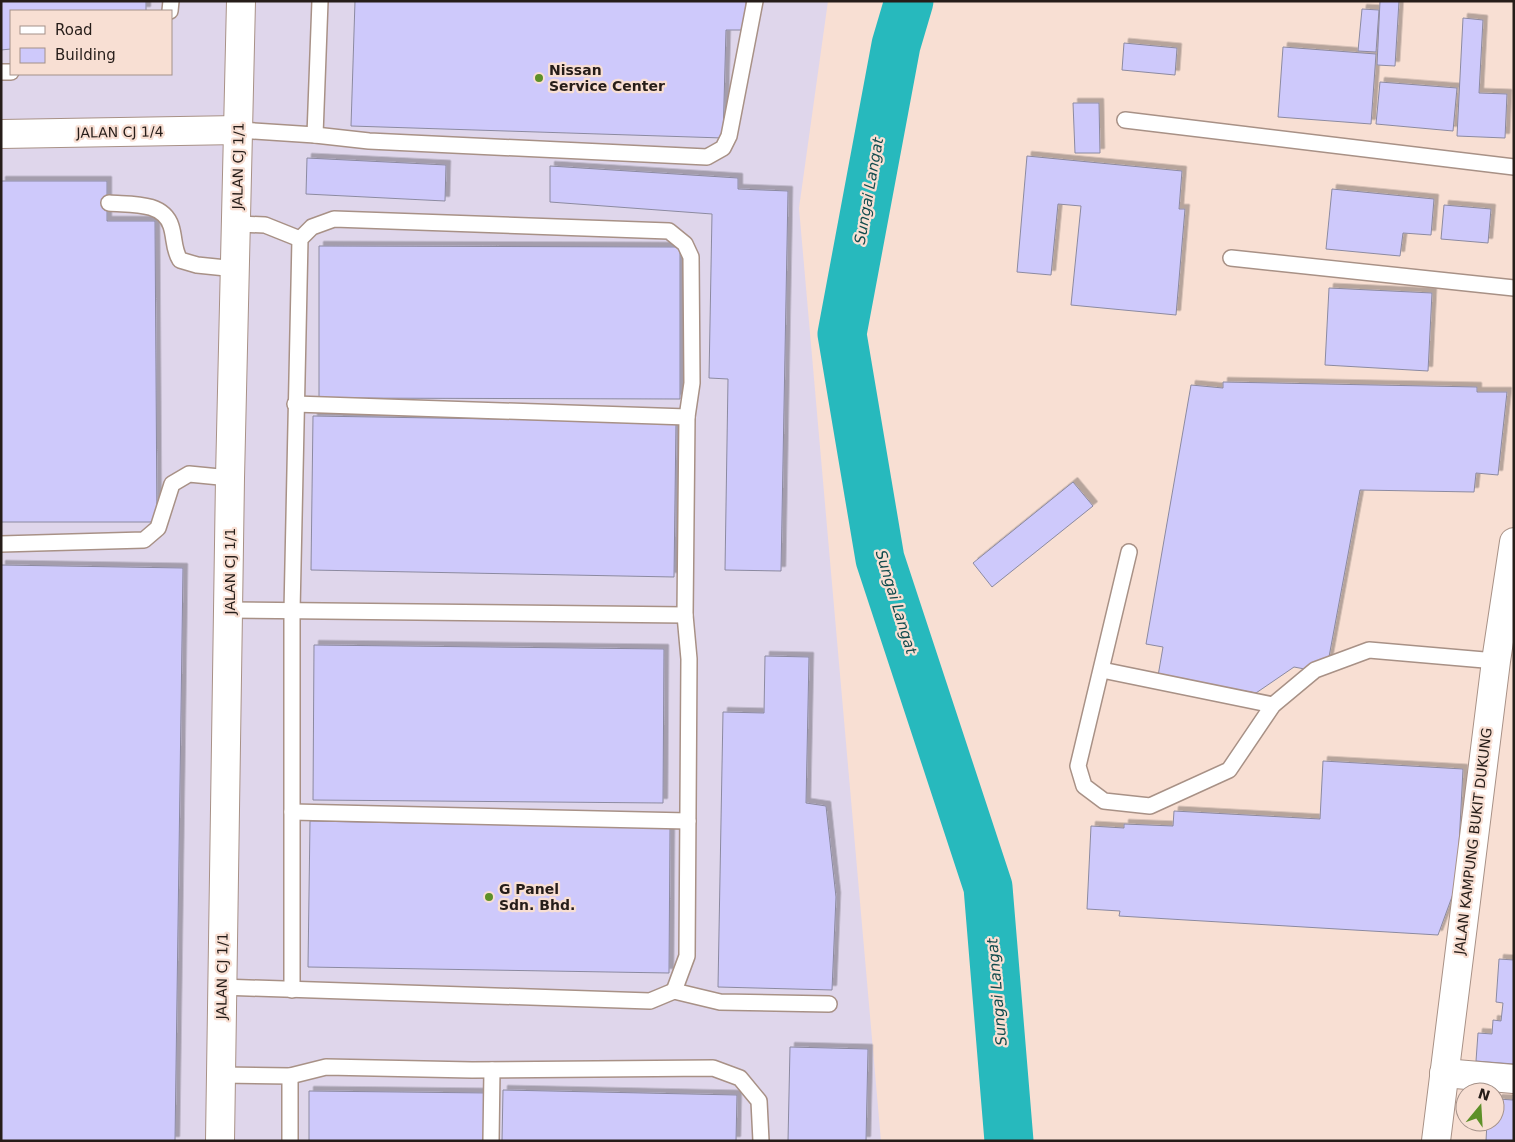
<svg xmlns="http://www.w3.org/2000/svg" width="1515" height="1142" font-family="'DejaVu Sans',sans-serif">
  <defs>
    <filter id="shadow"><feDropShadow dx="4.5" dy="-4.5" stdDeviation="0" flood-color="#0004"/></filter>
  </defs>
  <rect width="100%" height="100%" fill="#f8dfd3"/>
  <path fill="#dfd6eb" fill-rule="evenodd" d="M1,1H828L799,208L881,1141H1ZM11,11H171V74H11Z"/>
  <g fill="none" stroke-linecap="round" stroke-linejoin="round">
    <path stroke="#27b9bd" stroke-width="49" d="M909,1L896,45L842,334L880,559L988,887L1009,1141"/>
  </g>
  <g fill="#cec9fb" stroke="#8c8aa0" filter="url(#shadow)">
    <path d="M1,1H146V11H11V49L1,50Z"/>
    <path d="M355,1H746V30H726L723,138L351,126Z"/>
    <path d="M1380,1H1399L1395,66L1377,65Z"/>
    <path d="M1362,9L1379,10L1376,52L1358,51Z"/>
    <path d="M1463,18L1483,20L1479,93L1507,94L1505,138L1457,136Z"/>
    <path d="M1124,43L1177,48L1175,75L1122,70Z"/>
    <path d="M1283,47L1376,54L1371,124L1278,117Z"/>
    <path d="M1380,82L1457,88L1453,131L1376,124Z"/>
    <path d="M1073,103H1099L1100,153H1075Z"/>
    <path d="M1027,156L1182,171L1179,209H1185L1176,315L1071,305L1081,206L1058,204L1051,275L1017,272Z"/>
    <path d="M307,158L446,165L445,201L306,194Z"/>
    <path d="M550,166L738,178V189L788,191L781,571L725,570L728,379L709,378L712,214L550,202Z"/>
    <path d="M1,181H107V221H155L157,522H1Z"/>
    <path d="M1332,189L1434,199L1431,235L1403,233L1400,256L1326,249Z"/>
    <path d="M1444,205L1491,209L1488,243L1441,239Z"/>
    <path d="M319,246L680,247V399L319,398Z"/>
    <path d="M1329,288L1432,293L1428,371L1325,365Z"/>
    <path d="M1223,382L1477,387V392H1507L1498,475L1476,473L1474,492L1360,490L1326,673L1294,667L1256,693L1158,676L1163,647L1146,644L1191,385L1223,388Z"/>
    <path d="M313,416L676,422L674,577L311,570Z"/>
    <path d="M1073,482L1093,506L992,587L973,563Z"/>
    <path d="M1,565L183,568L175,1141H1Z"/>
    <path d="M314,645L664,649L663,803L313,800Z"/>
    <path d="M765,656L809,657L806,803L826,806L836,897L832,990L718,987L723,712L764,713Z"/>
    <path d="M1323,761L1463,769L1457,883L1438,935L1119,916L1120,911L1087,909L1091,826L1124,828V824L1173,826L1174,811L1320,819Z"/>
    <path d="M310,821L670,828L669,973L308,967Z"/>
    <path d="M1499,959L1514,960V1064L1476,1061L1478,1033L1492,1034L1493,1020L1501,1021L1503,1003L1496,1002Z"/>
    <path d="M790,1047L868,1049L866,1141H788Z"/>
    <path d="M503,1090L737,1095L736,1141H502Z"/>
    <path d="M309,1091L489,1093V1141H309Z"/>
    <path d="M1514,1091V1141H1486L1487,1122H1495V1102L1498,1099L1513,1100Z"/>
  </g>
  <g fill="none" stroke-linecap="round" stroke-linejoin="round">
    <g stroke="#a89186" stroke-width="18">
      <g id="service">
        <path d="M170,11L171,1"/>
        <path d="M1,72H11"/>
        <path d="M1125,120L1514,167"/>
        <path d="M239,130L315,135L320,1"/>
        <path d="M315,135L369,141L707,157L723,148L729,136L755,1"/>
        <path d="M109,203C130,205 163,201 171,226C175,238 173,249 180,260L197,265L236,269"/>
        <path d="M238,224L265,225L300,239"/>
        <path d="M1231,258L1514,288"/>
        <path d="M295,404L687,417"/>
        <path d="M1,544L144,540L158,528L172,484L189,474L230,478"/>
        <path d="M1129,552L1078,766L1084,786L1104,801L1150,806L1229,770L1273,705L1315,670L1369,650L1496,661"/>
        <path d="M229,610L685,615"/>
        <path d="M1102,670L1273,705"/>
        <path d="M292,812L688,821"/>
        <path d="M221,987L650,1001L674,991L720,1002L829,1004"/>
        <path d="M292,990V611L300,239L312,227L334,219L669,231L685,244L691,257L692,383L687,417L685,615L689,659L687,956L674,991"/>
        <path d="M221,1075L290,1076L326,1067L472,1070L713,1068L740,1078L759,1101L761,1141"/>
        <path d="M290,1076V1141"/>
        <path d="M491,1141L492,1070"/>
      </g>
    </g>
    <g stroke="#a89186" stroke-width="30">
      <g id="minor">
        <path d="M1,134L239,130"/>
        <path d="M1444,1073L1514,1079"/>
        <path d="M220,1141L230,478L241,1"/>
        <path d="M1436,1141L1496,661L1514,542"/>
      </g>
    </g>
    <use href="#service" stroke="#fff" stroke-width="15"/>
    <use href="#minor" stroke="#fff" stroke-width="28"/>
  </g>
  <g fill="#5d9028" stroke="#f8dfd3" stroke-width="2">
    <circle cx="539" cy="78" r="5"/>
    <circle cx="489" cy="897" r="5"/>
  </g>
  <g text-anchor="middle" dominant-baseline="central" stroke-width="4.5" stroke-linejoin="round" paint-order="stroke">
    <g font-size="14" font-weight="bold" fill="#261d19" stroke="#f8dfd3" text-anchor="start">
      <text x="549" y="70">Nissan<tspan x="549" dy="16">Service Center</tspan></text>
      <text x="499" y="889">G Panel<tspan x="499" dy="16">Sdn. Bhd.</tspan></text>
    </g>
    <g font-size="14" fill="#261d19" stroke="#f8dfd3">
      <text transform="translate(120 132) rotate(-1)">JALAN CJ 1/4</text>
      <text transform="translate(238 166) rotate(-89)">JALAN CJ 1/1</text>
      <text transform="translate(230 571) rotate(-90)">JALAN CJ 1/1</text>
      <text transform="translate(1473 841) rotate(-83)">JALAN KAMPUNG BUKIT DUKUNG</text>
      <text transform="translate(222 976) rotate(-89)">JALAN CJ 1/1</text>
    </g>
    <g font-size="15" font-style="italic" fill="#104b4d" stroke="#f8dfd3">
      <text transform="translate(869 191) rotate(-80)">Sungai Langat</text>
      <text transform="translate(896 602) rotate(73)">Sungai Langat</text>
      <text transform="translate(997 992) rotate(-95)">Sungai Langat</text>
    </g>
  </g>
  <rect width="1515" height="1142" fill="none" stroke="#261d19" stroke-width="5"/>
  <rect x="10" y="10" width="162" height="65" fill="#f8dfd3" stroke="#a49189"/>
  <rect x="20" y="26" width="25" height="8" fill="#ffffff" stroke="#a49189"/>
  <text x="55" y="35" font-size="15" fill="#261d19">Road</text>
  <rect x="20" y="48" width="25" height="15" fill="#cec9fb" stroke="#a49189"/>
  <text x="55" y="60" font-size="15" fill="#261d19">Building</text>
  <g transform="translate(1480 1107) rotate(18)"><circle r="24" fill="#f8dfd3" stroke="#a49189"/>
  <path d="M0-4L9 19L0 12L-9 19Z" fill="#5d9028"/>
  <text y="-8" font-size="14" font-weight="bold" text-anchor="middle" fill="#261d19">N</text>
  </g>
</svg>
